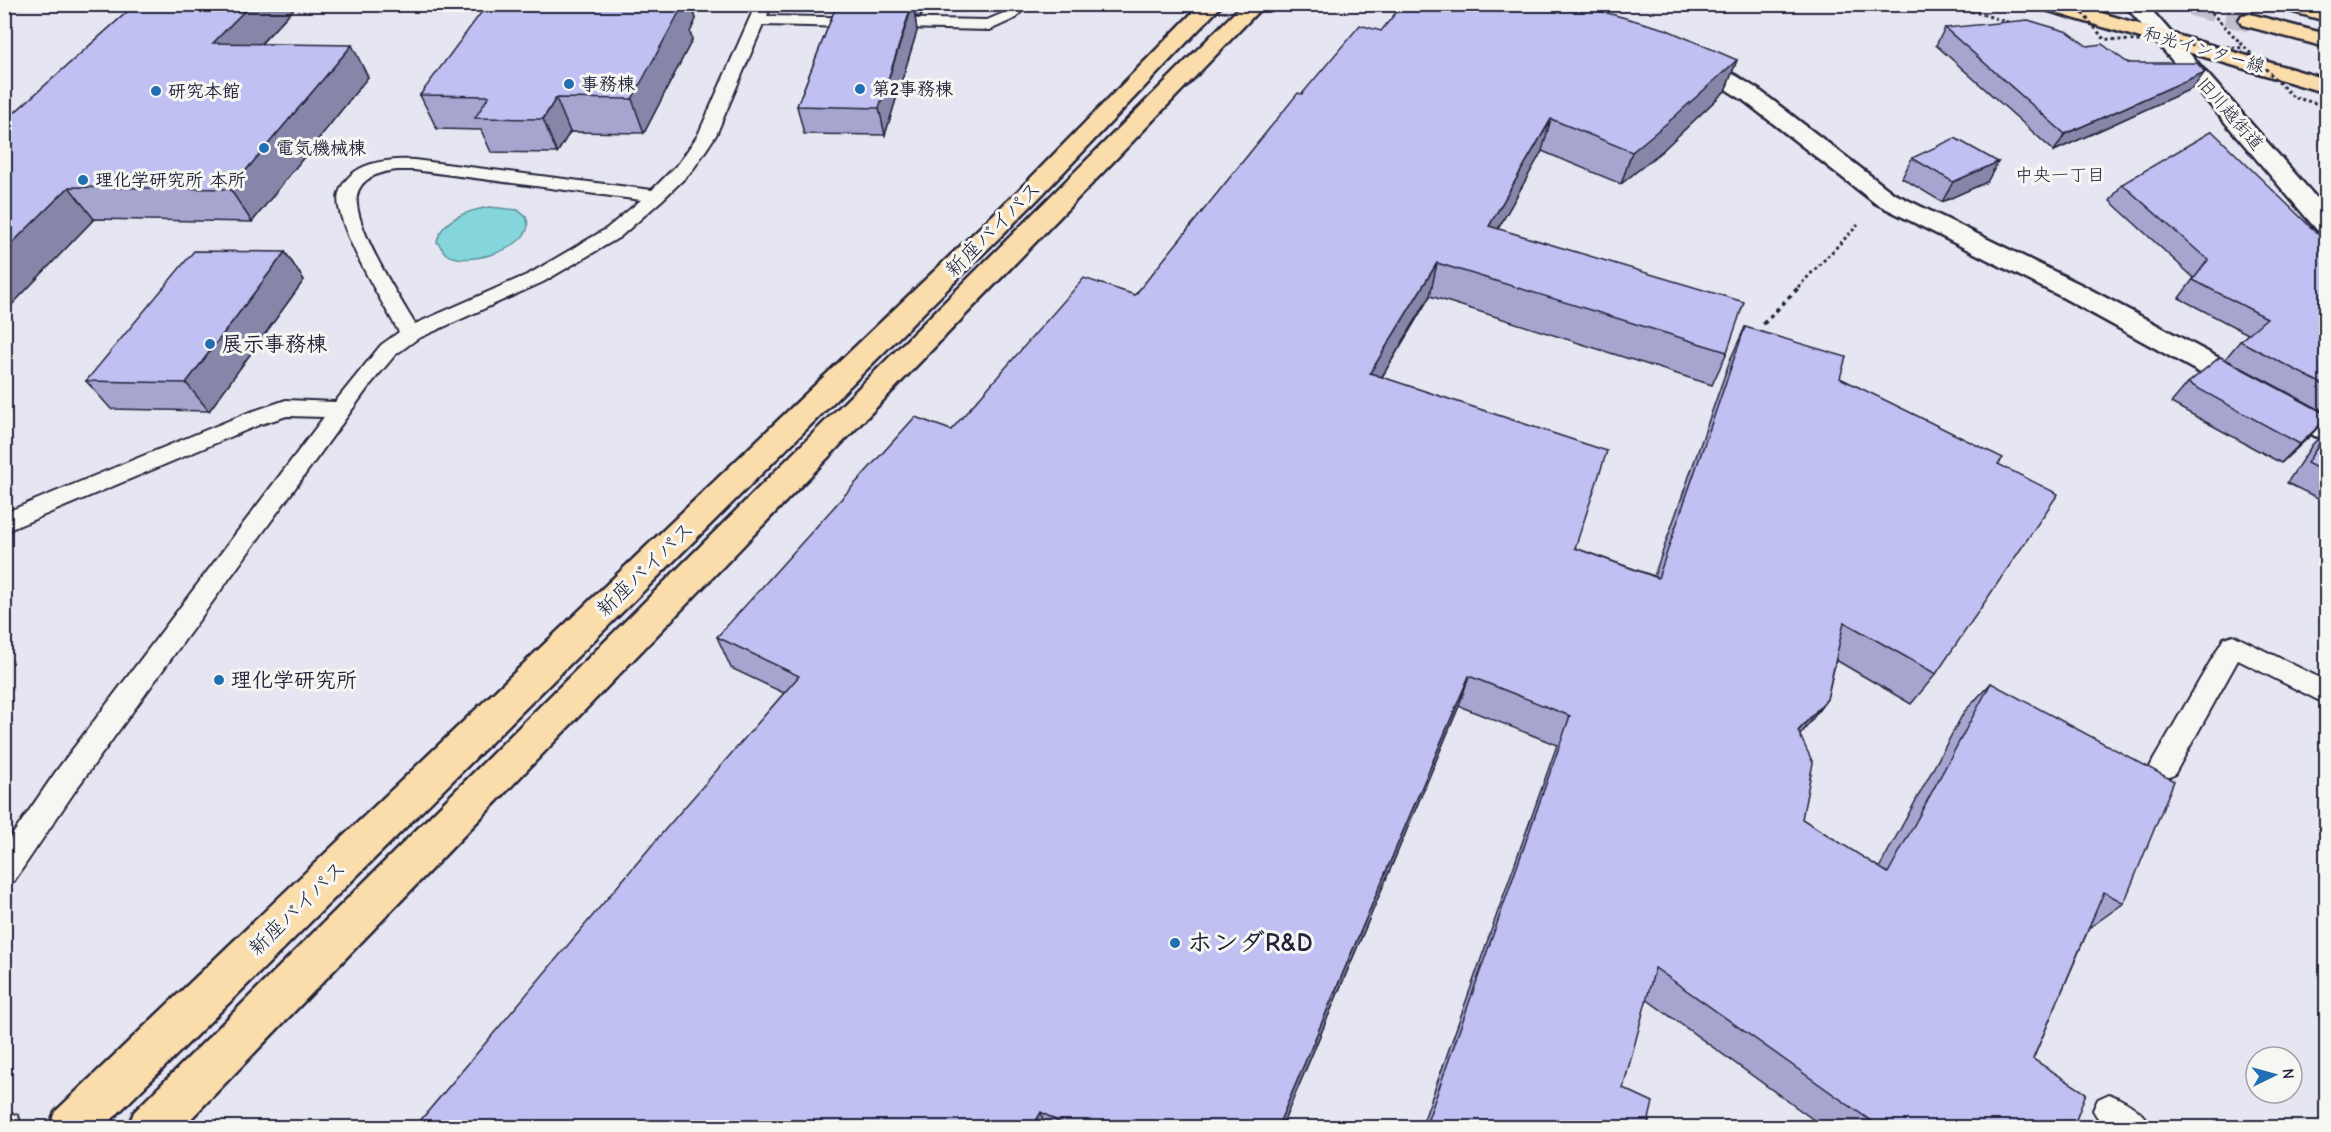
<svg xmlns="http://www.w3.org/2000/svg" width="2331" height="1132" font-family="'Comic Neue','Klee One',sans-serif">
  <rect width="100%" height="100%" fill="#e6e6f2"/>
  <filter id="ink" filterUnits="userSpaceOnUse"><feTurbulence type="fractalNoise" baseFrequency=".0167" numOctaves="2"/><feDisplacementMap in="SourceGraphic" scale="12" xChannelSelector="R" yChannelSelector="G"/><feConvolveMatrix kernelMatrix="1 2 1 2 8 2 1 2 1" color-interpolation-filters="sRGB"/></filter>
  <g filter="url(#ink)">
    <path fill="#84d6da" stroke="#5d8e9a" stroke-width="1.5" d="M490,207L518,210L526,217C527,220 528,223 528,226C524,251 464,267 446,254C443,251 440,245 437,242C441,219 469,210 490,207Z"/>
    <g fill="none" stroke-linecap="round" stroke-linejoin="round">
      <path stroke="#bfbfcd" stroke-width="24" stroke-dasharray="24 12" stroke-linecap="butt" d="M2192,4L2250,20"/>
      <g stroke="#22223b" stroke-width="4">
        <g id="service">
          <path d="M756,4H771L767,16L987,20L1006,12L1011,4H1027L1016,18L990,30L763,25L716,135L692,171L662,200L620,237L543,282L417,339L395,355L370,385L77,788L14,881L4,885V847L57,770L324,417L287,416L261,424L4,532V513L245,414L286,400L335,402L381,345L399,332C385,307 331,219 339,193C350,162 386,159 414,160L652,190L679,163L698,135ZM398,170H414L641,200L606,229L529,274L415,324C399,297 353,226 357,196C360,177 383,171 398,170Z"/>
          <path d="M2233,635L2326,681V704L2238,660L2174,775L2164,779L2154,775L2150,767L2154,759L2224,638Z"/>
          <path d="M2109,1094C2126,1101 2144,1111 2151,1128C2127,1128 2103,1132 2093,1110L2098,1099Z"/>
          <path d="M4,1110L18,1116L22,1128H4Z"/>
        </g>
      </g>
      <g stroke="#22223b" stroke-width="5">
        <path id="minor" d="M1687,56L1735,75L1759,90L1893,193L2082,285L2326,415V439L2315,436L2062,297L1875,203L1743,100L1719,85L1679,68L1676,63L1679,58Z"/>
      </g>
      <g stroke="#22223b" stroke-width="5">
        <path id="secondary" d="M2124,4H2146L2326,209V232L2317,230Z"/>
      </g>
      <g stroke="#22223b" stroke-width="5">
        <path id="primary" d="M2036,4H2071L2326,79V93L2039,8Z"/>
      </g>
      <g stroke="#22223b" stroke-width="5">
        <g id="trunk">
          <path d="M1201,4H1223L1037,200L103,1128H49L55,1112L1019,190Z"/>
          <path d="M1243,4H1265L182,1128H128L134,1112Z"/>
        </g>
      </g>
      <g stroke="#22223b" stroke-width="5">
        <g id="motorway">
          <path d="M2276,4H2312L2326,9V21L2279,8Z"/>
          <path d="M2250,14L2326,34V47L2242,25L2239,20L2242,15Z"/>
        </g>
      </g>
      <g stroke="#22223b" stroke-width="3" stroke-dasharray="3 3" stroke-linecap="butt">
        <path d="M1948,4L2011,23"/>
        <path d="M1798,287L1858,225"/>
      </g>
      <path stroke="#22223b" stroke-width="4" stroke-dasharray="4.5 4.5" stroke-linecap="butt" d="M1763,324L1800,286"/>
      <use href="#service" fill="#f6f6f2" fill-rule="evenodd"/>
      <use href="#minor" fill="#f6f6f2" fill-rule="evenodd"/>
      <use href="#secondary" fill="#f6f6f2" fill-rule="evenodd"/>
      <use href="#primary" fill="#fbddab" fill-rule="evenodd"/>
      <use href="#trunk" fill="#fbddab" fill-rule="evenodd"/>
      <use href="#motorway" fill="#fbddab" fill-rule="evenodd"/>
      <g stroke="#22223b" stroke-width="3" stroke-dasharray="3 3" stroke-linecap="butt">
        <path d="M2075,4L2104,39L2246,48"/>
        <path d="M2203,4L2293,97L2326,106"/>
      </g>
    </g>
    <g fill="#a5a5d0" stroke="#22223b" stroke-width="1.5">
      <path d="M136,4H298L261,44L368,77L252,222L94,219L4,313V122Z"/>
      <path d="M500,4H692L696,19L690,32L692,40L644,133L570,132L557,153L491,152L481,130L437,129L420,95Z"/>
      <path d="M837,4H928L927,9H924L921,17L915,16L917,31L885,135L804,134L797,106Z"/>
      <path d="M1050,4H1111L1110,11L1050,10Z"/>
      <path d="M1945,28L2087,46L2193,88L2054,151L1936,45Z"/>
      <path d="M1381,31L1737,60L1725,91L1662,151L1621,184L1542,151L1498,229L1727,352L1712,385L1430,296L1382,377L1575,548L1654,576L1730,360L1745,327L1999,464L1936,674L1911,704L1836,660L1827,699L1800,735L1802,819L1879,868L1964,712L1991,683L2124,903L2089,928L2033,1059L2073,1128H1825L1646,999L1623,1088L1647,1128H1421L1557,745L1459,706L1281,1128H414L784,693L731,668L717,637L951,430L1135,295L1302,94Z"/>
      <path d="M1912,158L1998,162L1987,182L1942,202L1902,178Z"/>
      <path d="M2122,184L2326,242V413L2225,359L2240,341L2248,334L2179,298L2194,278L2110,201Z"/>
      <path d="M285,252L304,280L209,411L111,409L86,381Z"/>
      <path d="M2188,383L2310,436L2281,463L2171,403Z"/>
      <path d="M2326,430V502L2287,483L2312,445Z"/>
      <path d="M2326,508V518L2322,516Z"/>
    </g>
    <g fill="#8686a9" stroke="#22223b" stroke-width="1.5">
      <path d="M4,4H18L4,16Z"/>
      <path d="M251,4H298L232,74L213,43Z"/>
      <path d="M677,4H692L696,19L690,32L692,40L644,133L632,99Z"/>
      <path d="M913,4L917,31L885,135L879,108Z"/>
      <path d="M919,4H923L924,9L921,17Z"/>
      <path d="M352,45L368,77L252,222L230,189Z"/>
      <path d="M1737,60L1725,91L1662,151L1621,184L1632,152Z"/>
      <path d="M2205,72L2193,88L2054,151L2065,134Z"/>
      <path d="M556,98L570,132L557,153L543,119Z"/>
      <path d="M1551,119L1542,151L1481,259L1489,226Z"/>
      <path d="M1998,162L1987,182L1942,202L1953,182Z"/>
      <path d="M69,187L94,219L4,313V251Z"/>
      <path d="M285,252L304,280L209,411L186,383Z"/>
      <path d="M1437,263L1430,296L1365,405L1370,373Z"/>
      <path d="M2326,419L2310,436L2281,463L2300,444Z"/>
      <path d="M1469,676L1459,706L1281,1128H1277Z"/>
      <path d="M1827,699L1805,729L1777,760L1798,731Z"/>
      <path d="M1041,1112L1045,1128H1032Z"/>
    </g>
    <g fill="#c0c0f2" stroke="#22223b" stroke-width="1.5">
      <path d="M136,4H251L213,43L352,45L230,189L69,187L4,251V122Z"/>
      <path d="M500,4H677L675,7H682L632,99L556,98L543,119L475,118L489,96L420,95L486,6H499Z"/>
      <path d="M837,4H912L879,108L797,106Z"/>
      <path d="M1403,4H1575L1665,29L1737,60L1673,118L1632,152L1551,119L1489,226L1744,302L1727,352L1437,263L1370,373L1607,451L1575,548L1658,578L1745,327L1846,357L1840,378L2003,458L1998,464L2058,494L1936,674L1844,622L1827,699L1798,731L1813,763L1802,819L1888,873L1991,683L2174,781L2124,903L2104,892L2033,1059L2086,1093L2073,1128H1881L1655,968L1623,1088L1653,1102L1647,1128H1425L1570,716L1469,676L1277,1128H1069L1041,1112L1032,1128H414L669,825L799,676L717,637L915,417L951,430L1084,278L1135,295L1298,93L1302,94L1360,25L1381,31Z"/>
      <path d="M2028,20L2068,32L2087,46L2102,44L2128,63H2197L2205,72L2065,134L1945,28Z"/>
      <path d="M2212,131L2326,242V386L2240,341L2267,318L2193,280L2208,260L2122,184Z"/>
      <path d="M1955,138L1998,162L1953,182L1912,158Z"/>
      <path d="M194,251L285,252L186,383L86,381Z"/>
      <path d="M2220,357L2326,414V419L2300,444L2188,383Z"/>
      <path d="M2326,433V473L2307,463Z"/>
    </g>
  </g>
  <g fill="#1f6fb2" stroke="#f6f6f2" stroke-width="2">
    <circle cx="569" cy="84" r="6"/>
    <circle cx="860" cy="89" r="6"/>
    <circle cx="156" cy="91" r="6"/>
    <circle cx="264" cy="148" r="6"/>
    <circle cx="83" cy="180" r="6"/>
    <circle cx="210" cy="344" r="6"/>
    <circle cx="219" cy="680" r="6"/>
    <circle cx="1175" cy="943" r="6"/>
  </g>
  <g text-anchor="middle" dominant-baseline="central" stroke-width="6" stroke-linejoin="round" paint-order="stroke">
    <g font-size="18" fill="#22223b" stroke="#f6f6f2">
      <text transform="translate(2204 50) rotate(16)">和光インター線</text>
      <text transform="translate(2230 114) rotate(49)">旧川越街道</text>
    </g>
    <g font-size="18" font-weight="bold" fill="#22223b" stroke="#f6f6f2" text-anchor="start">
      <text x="581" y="84">事務棟</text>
      <text x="872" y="89">第2事務棟</text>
      <text x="168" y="91">研究本館</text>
      <text x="276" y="148">電気機械棟</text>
      <text x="95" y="180">理化学研究所 本所</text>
    </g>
    <g font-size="18" fill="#22223b" stroke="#f6f6f2">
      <text x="2060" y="175">中央一丁目</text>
    </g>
    <g font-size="21" fill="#22223b" stroke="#f6f6f2">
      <text transform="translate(993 229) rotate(-45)">新座バイパス</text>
      <text transform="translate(645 569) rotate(-44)">新座バイパス</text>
      <text transform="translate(297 908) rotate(-44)">新座バイパス</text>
    </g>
    <g font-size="21" font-weight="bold" fill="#22223b" stroke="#f6f6f2" text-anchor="start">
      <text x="222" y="344">展示事務棟</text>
      <text x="231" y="680">理化学研究所</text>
    </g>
    <g font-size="26" font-weight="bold" fill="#22223b" stroke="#f6f6f2" text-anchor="start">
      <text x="1187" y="943">ホンダR&amp;D</text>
    </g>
  </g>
  <rect width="2331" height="1132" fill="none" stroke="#f6f6f2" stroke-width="24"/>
  <rect x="12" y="12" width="2307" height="1108" fill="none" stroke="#22223b" stroke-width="2" filter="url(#ink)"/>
  <g transform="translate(2274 1075) rotate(85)"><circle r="28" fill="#f6f6f2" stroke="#a1a1a9" stroke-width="1.5"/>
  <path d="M0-4.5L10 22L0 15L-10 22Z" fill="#1f6fb2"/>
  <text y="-9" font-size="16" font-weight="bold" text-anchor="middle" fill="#22223b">N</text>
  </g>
</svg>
